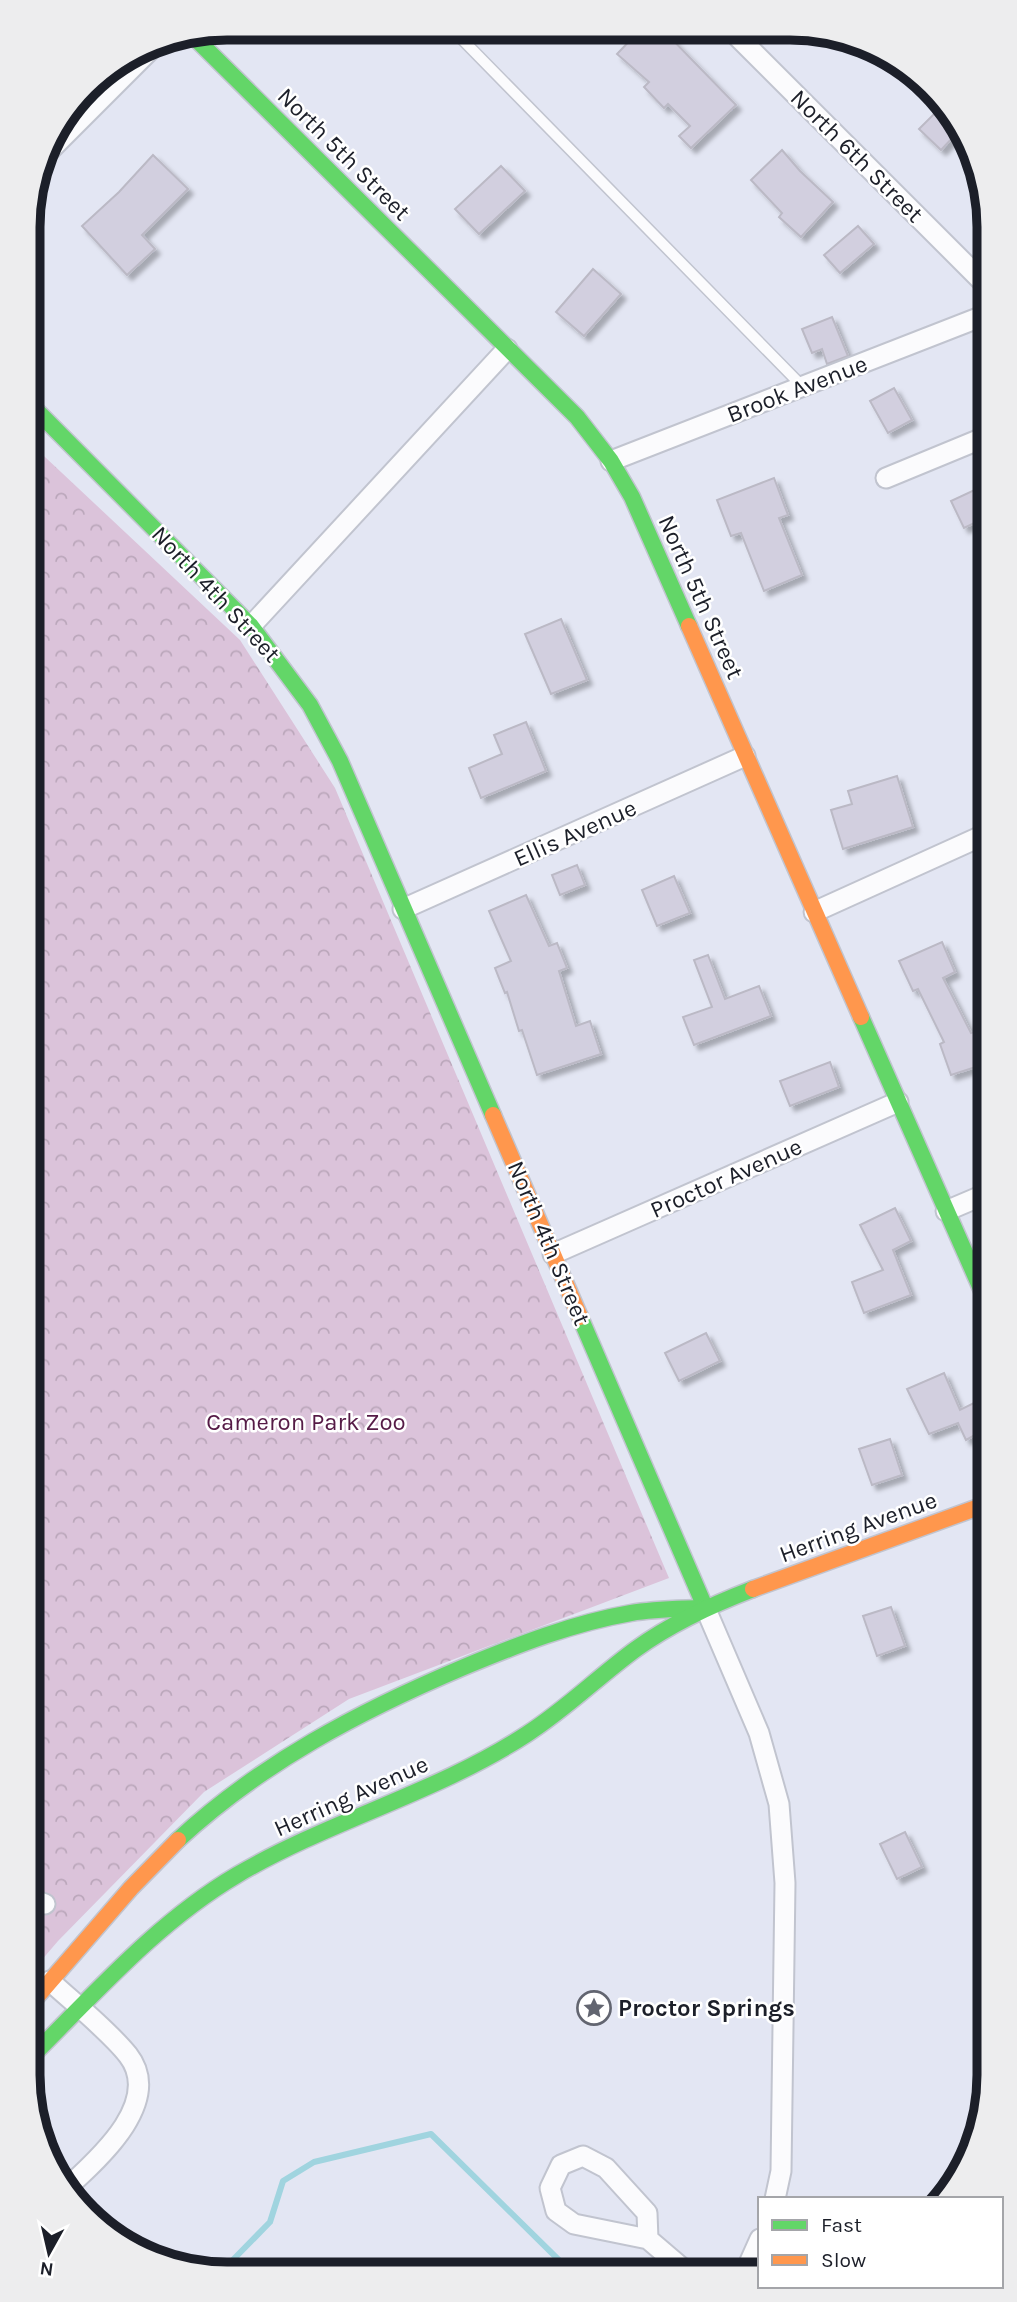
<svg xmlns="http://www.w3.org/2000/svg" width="1017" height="2302" font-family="Karla,sans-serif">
  <defs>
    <pattern id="park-crowns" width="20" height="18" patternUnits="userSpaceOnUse" patternTransform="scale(1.75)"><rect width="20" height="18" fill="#dbc3da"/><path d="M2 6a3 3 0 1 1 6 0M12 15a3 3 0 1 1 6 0" fill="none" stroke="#bba7bb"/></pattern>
    <filter id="shadow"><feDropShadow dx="5" dy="5" stdDeviation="2" flood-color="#0004"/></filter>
  </defs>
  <rect width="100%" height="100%" fill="#e3e6f3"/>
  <path fill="url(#park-crowns)" d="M29,442L240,640L335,788L669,1578L349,1699L204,1792L58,1941L34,1969Z"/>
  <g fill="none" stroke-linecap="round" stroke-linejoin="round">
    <path stroke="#a0d4df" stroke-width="6" d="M223,2270L270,2222L283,2181L314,2162L431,2134L567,2268"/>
  </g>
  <g fill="#d2cfdf" stroke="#bbb9c5" stroke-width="2" filter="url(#shadow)">
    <path d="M639,31H664L736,105L691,148L679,136L690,126L668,104L664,108L644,87L649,82L617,54Z"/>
    <path d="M940,108L956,134L941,150L919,129Z"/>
    <path d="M782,150L800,171L833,202L801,237L779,217L782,213L751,180Z"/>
    <path d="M153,155L188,189L142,235L155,249L127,275L82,226L119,192Z"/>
    <path d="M501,166L525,191L479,234L455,209Z"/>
    <path d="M858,226L874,244L840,273L824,255Z"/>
    <path d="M593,269L621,294L584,336L556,312Z"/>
    <path d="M832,317L848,356L827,364L822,349L812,353L802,329Z"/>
    <path d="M894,388L912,420L888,433L870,401Z"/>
    <path d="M774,478L788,515L779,518L802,575L764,591L741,533L731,536L717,500Z"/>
    <path d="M983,486V519L964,528L951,501Z"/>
    <path d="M561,619L587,680L551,694L525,634Z"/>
    <path d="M526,722L546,771L481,798L469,768L502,754L494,735Z"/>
    <path d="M897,776L913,827L843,849L831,810L852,804L848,791Z"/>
    <path d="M577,865L585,885L560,895L552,875Z"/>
    <path d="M674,876L690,913L657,926L642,890Z"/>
    <path d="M526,895L549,946L557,943L567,968L559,971L576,1026L590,1021L601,1054L537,1075L522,1030L519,1031L507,992L505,993L495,968L511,961L489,911Z"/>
    <path d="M942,942L955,972L943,978L971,1033L985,1028V1064L951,1075L940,1044L944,1042L918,989L913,991L899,961Z"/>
    <path d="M708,955L725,999L759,986L771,1016L694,1045L683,1017L712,1007L694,960Z"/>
    <path d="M830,1062L839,1087L790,1106L780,1081Z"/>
    <path d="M895,1208L911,1241L893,1250L911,1295L864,1313L852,1282L883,1270L860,1225Z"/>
    <path d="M706,1333L720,1361L679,1381L665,1353Z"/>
    <path d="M944,1373L960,1410L986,1397V1429L966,1440L958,1423L929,1434L907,1389Z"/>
    <path d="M890,1439L902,1475L872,1485L859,1449Z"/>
    <path d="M891,1607L905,1646L877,1656L863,1616Z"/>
    <path d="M905,1832L922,1867L897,1879L880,1844Z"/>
  </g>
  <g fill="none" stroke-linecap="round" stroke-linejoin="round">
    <g stroke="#c1c4cf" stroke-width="13">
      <path id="lane" d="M452,29L802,386"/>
    </g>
    <g stroke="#c1c4cf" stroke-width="23">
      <g id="street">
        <path d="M732,31L982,281"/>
        <path d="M44,156L158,42"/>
        <path d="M611,461L983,316"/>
        <path d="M886,478L983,438"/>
        <path d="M251,626L507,349"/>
        <path d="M403,909L745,756"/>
        <path d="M814,912L984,835"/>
        <path d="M946,1211L986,1194"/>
        <path d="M553,1254L898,1102"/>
        <path d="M705,1607L759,1733L779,1804L785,1883L781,2171L775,2199"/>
        <path d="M34,1900L45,1904"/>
        <path d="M50,1981C74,2003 109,2031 128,2055C163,2100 102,2156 71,2184"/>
        <path d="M648,2239L647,2213L606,2168L583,2156L561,2165L550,2188L556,2211L574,2224L648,2239L682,2268"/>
        <path d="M747,2268L760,2239"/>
      </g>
    </g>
    <g stroke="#c1c4cf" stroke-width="19">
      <g id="fast">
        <path d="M192,35L577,417L611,461L632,497L689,626"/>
        <path d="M29,403L251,626L310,705L340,761L493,1115"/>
        <path d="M861,1017L986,1300"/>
        <path d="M580,1317L705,1607"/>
        <path d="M178,1840C261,1763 360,1711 464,1667C517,1645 573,1623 631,1613C654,1609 677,1609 700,1608"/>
        <path d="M35,2053C98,1990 159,1921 237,1875C330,1820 437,1793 527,1734C566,1709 599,1676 636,1649C672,1623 711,1605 753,1589"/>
      </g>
    </g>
    <g stroke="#c1c4cf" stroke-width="19">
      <g id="slow">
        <path d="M689,626L861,1017"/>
        <path d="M493,1115L580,1317"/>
        <path d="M753,1589L987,1504"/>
        <path d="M34,2000L131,1888L178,1840"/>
      </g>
    </g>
    <use href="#lane" stroke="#fbfbfd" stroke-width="10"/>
    <use href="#street" stroke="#fbfbfd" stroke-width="19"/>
    <use href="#fast" stroke="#63d668" stroke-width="16"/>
    <use href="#slow" stroke="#ff974d" stroke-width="16"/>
  </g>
  <defs>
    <g id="sight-ring" transform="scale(1.75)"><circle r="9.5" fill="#fff" stroke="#626570" stroke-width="1.5"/><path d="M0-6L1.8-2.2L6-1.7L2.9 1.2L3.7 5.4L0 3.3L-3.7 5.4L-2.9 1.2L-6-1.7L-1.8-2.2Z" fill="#626570"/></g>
  </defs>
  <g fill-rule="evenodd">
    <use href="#sight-ring" x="594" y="2008"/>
  </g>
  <g text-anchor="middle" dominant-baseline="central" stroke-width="5" stroke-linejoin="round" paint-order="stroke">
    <g font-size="24" fill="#1c1f29" stroke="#fff">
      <text transform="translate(344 154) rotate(45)">North 5th Street</text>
      <text transform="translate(857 156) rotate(45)">North 6th Street</text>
      <text transform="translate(797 389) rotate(-21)">Brook Avenue</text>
      <text transform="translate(216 594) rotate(47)">North 4th Street</text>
      <text transform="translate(701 597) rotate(66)">North 5th Street</text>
      <text transform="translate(575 833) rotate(-24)">Ellis Avenue</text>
      <text transform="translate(726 1178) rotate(-24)">Proctor Avenue</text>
      <text transform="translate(549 1243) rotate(67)">North 4th Street</text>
      <text transform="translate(858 1527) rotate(-20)">Herring Avenue</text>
      <text transform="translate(351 1796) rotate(-24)">Herring Avenue</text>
    </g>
    <g font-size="24" fill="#551a46" stroke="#fff">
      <text x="306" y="1422">Cameron Park Zoo</text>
    </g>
    <g font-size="24" font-weight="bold" fill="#1c1f29" stroke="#fff" text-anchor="start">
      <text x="618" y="2008">Proctor Springs</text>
    </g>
  </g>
  <path d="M0 0H1017V2302H0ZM227 40H790A187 187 0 0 1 977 227V2075A187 187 0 0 1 790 2262H227A187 187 0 0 1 40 2075V227A187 187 0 0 1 227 40Z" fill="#ededee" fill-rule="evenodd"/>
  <path fill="none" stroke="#1c1f29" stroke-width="9" d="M227 40H790A187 187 0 0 1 977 227V2075A187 187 0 0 1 790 2262H227A187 187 0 0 1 40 2075V227A187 187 0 0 1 227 40Z"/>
  <rect x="758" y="2197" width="245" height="91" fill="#ffffff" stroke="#a4a5a9" stroke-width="2"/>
  <rect x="772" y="2220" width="35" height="10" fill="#63d668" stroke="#a4a5a9" stroke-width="2"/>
  <text x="821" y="2232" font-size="21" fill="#1c1f29">Fast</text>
  <rect x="772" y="2255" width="35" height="10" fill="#ff974d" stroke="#a4a5a9" stroke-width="2"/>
  <text x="821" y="2267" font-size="21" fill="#1c1f29">Slow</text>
  <g transform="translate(49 2253) rotate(188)" stroke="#ffffff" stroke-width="5" paint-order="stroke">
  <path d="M0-5L12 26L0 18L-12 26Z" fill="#1c1f29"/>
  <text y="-10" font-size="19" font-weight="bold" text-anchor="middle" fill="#1c1f29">N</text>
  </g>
</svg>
